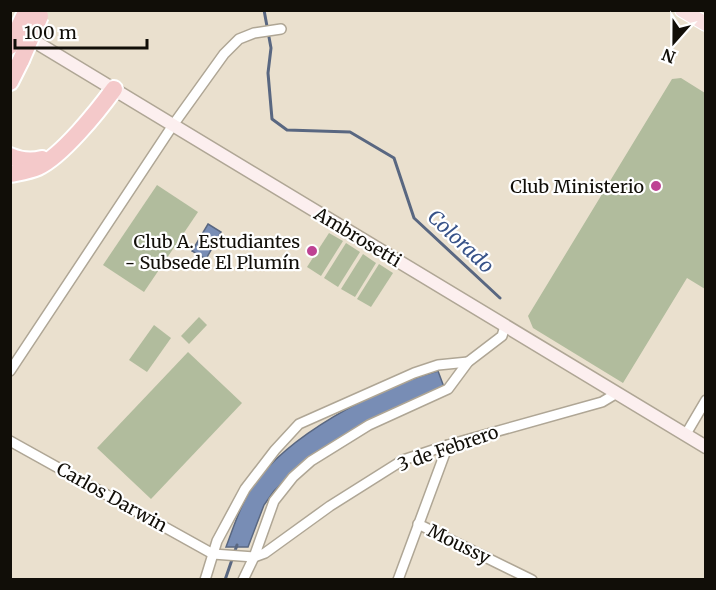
<svg xmlns="http://www.w3.org/2000/svg" width="716" height="590" font-family="Merriweather,serif">
  <rect width="100%" height="100%" fill="#eae0ce"/>
  <g fill="#b1bc9d">
    <path d="M681,78L705,93V289L687,278L623,383L533,328L528,316L672,79Z"/>
    <path d="M157,185L198,212L144,292L103,265Z"/>
    <path d="M329,233L343,241L321,276L307,267Z"/>
    <path d="M346,243L360,252L338,287L324,278Z"/>
    <path d="M363,254L376,263L355,297L341,289Z"/>
    <path d="M379,264L393,273L371,307L357,299Z"/>
    <path d="M199,317L207,325L189,344L181,336Z"/>
    <path d="M154,325L171,338L147,372L129,360Z"/>
    <path d="M188,352L242,403L151,499L97,448Z"/>
  </g>
  <g fill="#788db5" stroke="#596781" stroke-width="1.5">
    <path d="M208,224L221,232L206,259L192,251Z"/>
    <path d="M438,371L444,387L367,422L308,458L274,491L264,505L248,547H226C233,529 239,509 249,492C283,436 377,388 438,371Z"/>
  </g>
  <g fill="none" stroke-linecap="round" stroke-linejoin="round">
    <g stroke="#596781" stroke-width="3">
      <path d="M264,10L271,48L268,73L272,119L287,130L350,132L394,158L414,218L500,298"/>
      <path d="M225,580L237,545"/>
    </g>
    <g stroke="#afa695" stroke-width="12">
      <g id="street">
        <path d="M10,371L173,125L224,54L239,39L254,33L281,29"/>
        <path d="M686,434L706,400"/>
        <path d="M10,441L213,554L254,557L265,553L330,506L403,460L448,445L602,402L617,393"/>
        <path d="M418,524L532,580"/>
        <path d="M205,580L217,541L245,489L275,450L299,424L414,373L438,365L468,362"/>
        <path d="M243,580L254,557L274,501L293,477L311,461L369,425L448,389L468,362L502,336L505,326"/>
        <path d="M398,580L448,445"/>
      </g>
    </g>
    <g stroke="#afa695" stroke-width="15">
      <path id="secondary" d="M24,35L706,447"/>
    </g>
    <g stroke="#fff" stroke-width="16">
      <path id="primary" d="M682,10L706,24"/>
    </g>
    <g stroke="#fff" stroke-width="20">
      <g id="highway">
        <path d="M10,82L21,60"/>
        <path d="M10,156C21,161 30,162 42,159"/>
        <path d="M10,174C20,172 29,171 38,167C62,156 98,111 114,89"/>
      </g>
    </g>
    <use href="#street" stroke="#fff" stroke-width="9"/>
    <use href="#secondary" stroke="#fcefef" stroke-width="12"/>
    <use href="#primary" stroke="#f8dfdf" stroke-width="14"/>
    <use href="#highway" stroke="#f4c9ca" stroke-width="16"/>
    <g stroke="#fff" stroke-width="20" stroke-linecap="butt">
      <g id="highway-bridge">
        <path d="M10,46L27,10"/>
        <path d="M21,60L40,16"/>
      </g>
    </g>
    <use href="#highway-bridge" stroke="#f4c9ca" stroke-width="16"/>
  </g>
  <g fill="#be4293" stroke="#fff" stroke-width="2">
    <circle cx="656" cy="186" r="6"/>
    <circle cx="312" cy="251" r="6"/>
  </g>
  <g text-anchor="middle" dominant-baseline="central" stroke-width="4.5" stroke-linejoin="round" paint-order="stroke">
    <g font-size="18" fill="#110e08" stroke="#fff" text-anchor="end">
      <text x="644" y="186">Club Ministerio</text>
      <text x="300" y="241">Club A. Estudiantes<tspan x="300" dy="21">- Subsede El Plumín</tspan></text>
    </g>
    <g font-size="18" fill="#110e08" stroke="#fff">
      <text transform="translate(358 237) rotate(31)">Ambrosetti</text>
      <text transform="translate(448 448) rotate(-19)">3 de Febrero</text>
      <text transform="translate(112 497) rotate(29)">Carlos Darwin</text>
      <text transform="translate(459 544) rotate(26)">Moussy</text>
    </g>
    <g font-size="20" font-style="italic" fill="#375288" stroke="#fff">
      <text transform="translate(461 241) rotate(43)">Colorado</text>
    </g>
  </g>
  <rect width="716" height="590" fill="none" stroke="#110e08" stroke-width="24"/>
  <g transform="translate(674 42) rotate(201)" stroke="#ffffff" stroke-width="4.5" paint-order="stroke">
  <path d="M0-4.5L10 22L0 15L-10 22Z" fill="#110e08"/>
  <text y="-9" font-size="16" font-weight="bold" text-anchor="middle" fill="#110e08">N</text>
  </g>
  <path d="M15 39v9h132v-9" fill="none" stroke="#110e08" stroke-width="3"/>
  <text x="24" y="39" font-size="18" fill="#110e08" stroke="#ffffff" stroke-width="4.5" paint-order="stroke">100 m</text>
</svg>
